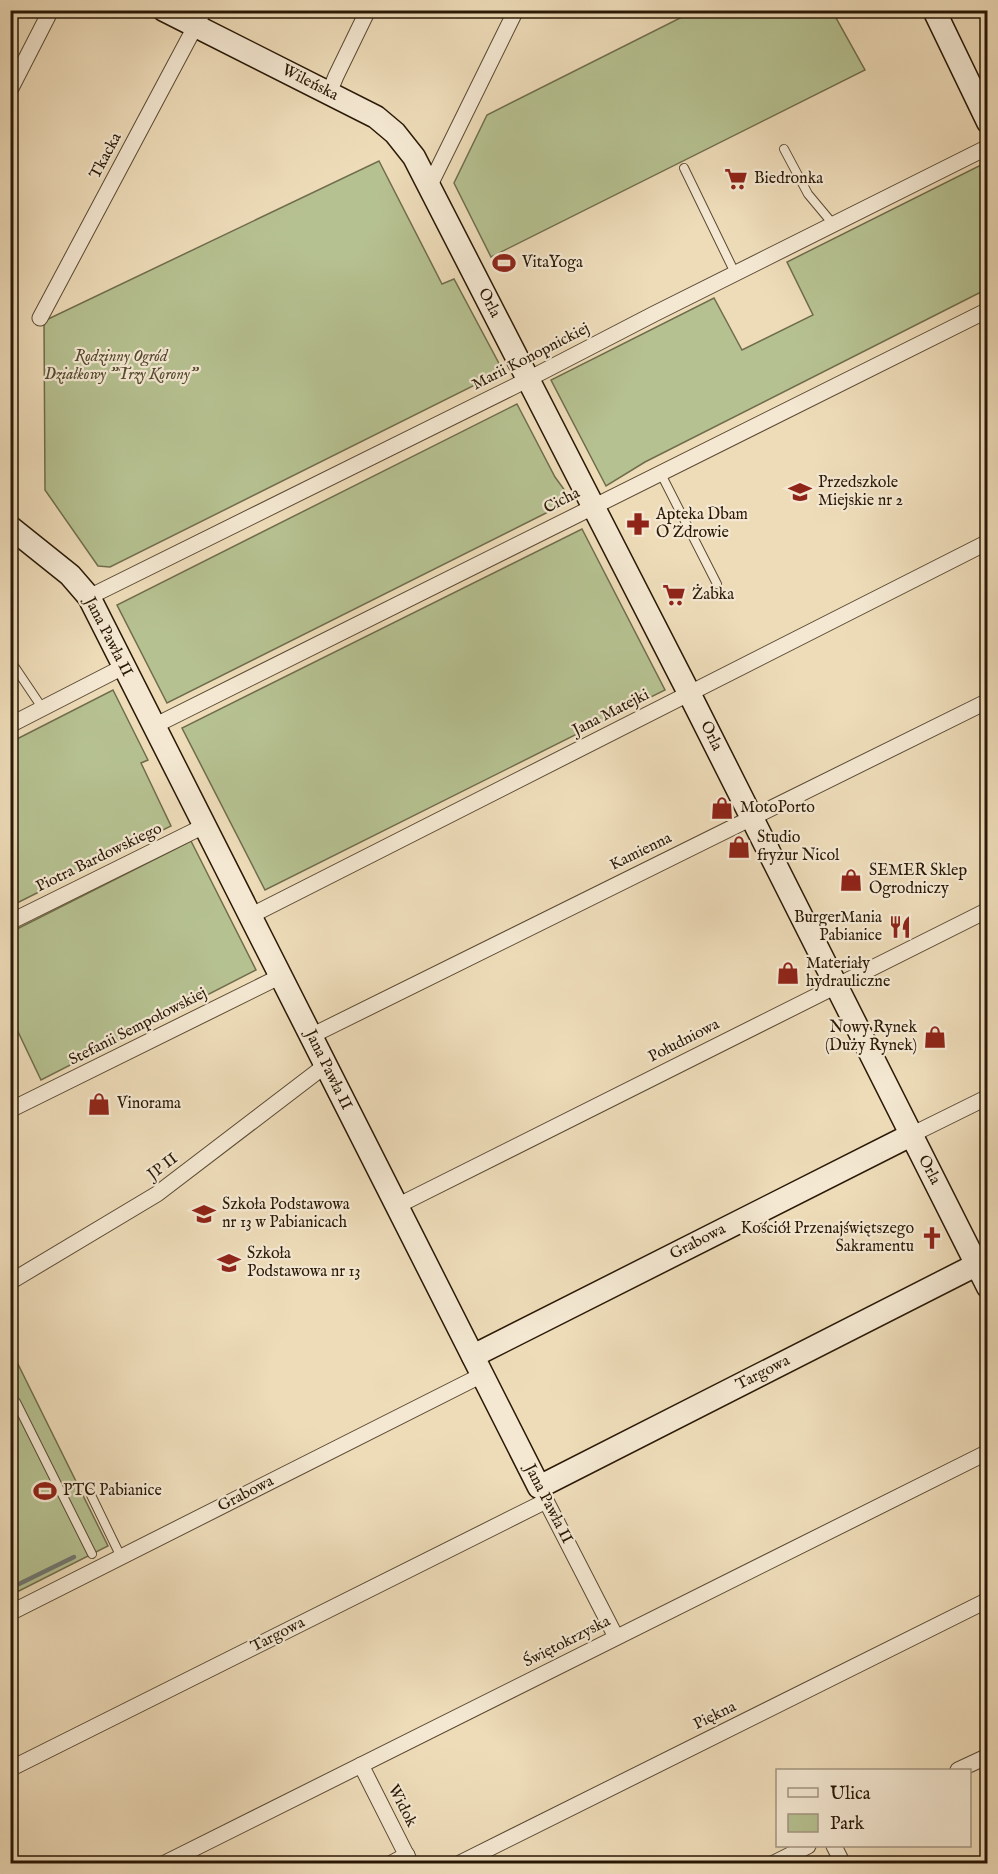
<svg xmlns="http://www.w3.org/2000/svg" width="998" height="1874" font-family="'IM FELL English',serif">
  <rect width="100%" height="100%" fill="#eedcb9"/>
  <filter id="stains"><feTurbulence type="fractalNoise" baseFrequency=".00333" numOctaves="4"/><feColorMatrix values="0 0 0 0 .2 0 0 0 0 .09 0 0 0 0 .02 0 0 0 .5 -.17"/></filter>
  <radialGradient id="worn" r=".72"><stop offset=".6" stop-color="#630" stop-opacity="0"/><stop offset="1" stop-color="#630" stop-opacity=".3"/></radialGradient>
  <g fill="#b6c191" stroke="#706d4c" stroke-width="1.5">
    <path d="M694,11H845L835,16L865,70L491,257L454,183L487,115Z"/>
    <path d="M379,161L442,284L454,279L503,371L110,567L98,566L45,490L44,321Z"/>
    <path d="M987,162V289L645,462L606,486L551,380L714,298L742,350L813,315L787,262Z"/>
    <path d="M517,404L555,477L571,499L550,511L167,703L117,605Z"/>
    <path d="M582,529L665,690L265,890L182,728Z"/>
    <path d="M113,690L148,760L141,763L171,826L11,906V742Z"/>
    <path d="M191,841L256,970L41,1080L11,1017V932Z"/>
    <path d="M10,1348L108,1546L11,1595H10Z"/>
  </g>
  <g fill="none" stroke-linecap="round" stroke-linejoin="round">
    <g stroke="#717873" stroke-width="4.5">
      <path d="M19,1584L74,1557"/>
      <path d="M10,1589L13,1587"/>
    </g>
    <g stroke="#5b4a33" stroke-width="10">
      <g id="lane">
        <path d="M784,149L808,194L833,224"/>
        <path d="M684,168L735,273"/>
        <path d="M660,472L717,584"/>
        <path d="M10,660L43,709"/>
        <path d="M16,1402L92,1554"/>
        <path d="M90,1493L121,1557"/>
      </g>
    </g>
    <g stroke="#5b4a33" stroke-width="17">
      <g id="street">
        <path d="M10,90L51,10"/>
        <path d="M329,93L336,76L368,10"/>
        <path d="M429,187L516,10"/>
        <path d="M40,318L204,10"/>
        <path d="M89,597L513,387L654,314L988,147"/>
        <path d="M10,725L123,667"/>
        <path d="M154,726L988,310"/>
        <path d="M250,916L988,542"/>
        <path d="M10,922L204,826"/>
        <path d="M311,1036L988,701"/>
        <path d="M10,1110L281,976"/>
        <path d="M911,1135L988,1097"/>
        <path d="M397,1206L988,910"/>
        <path d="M10,1282L157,1194L326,1065"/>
        <path d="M542,1493L616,1637"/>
        <path d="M10,1613L482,1375"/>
        <path d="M361,1765L411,1864"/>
        <path d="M10,1769L546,1501"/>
        <path d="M958,1770L988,1756"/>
        <path d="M834,1846L843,1864"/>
        <path d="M163,1864L988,1452"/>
        <path d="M390,1864L407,1855"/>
        <path d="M458,1864L988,1600"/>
        <path d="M772,1864L808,1846"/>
      </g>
    </g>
    <g stroke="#2a1906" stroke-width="25">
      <g id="secondary">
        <path d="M164,10L376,117L395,133L414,157L689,693L988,1287"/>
        <path d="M934,10L988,122"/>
        <path d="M10,527L70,575L89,597L539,1487L976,1265"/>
        <path d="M473,1356L911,1135"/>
      </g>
    </g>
    <use href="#lane" stroke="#f4e8d2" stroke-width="8"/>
    <use href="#street" stroke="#f4e8d2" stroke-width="15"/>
    <use href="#secondary" stroke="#f4e8d2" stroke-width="22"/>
  </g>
  <defs>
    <g id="supermarket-bare" transform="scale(1.8)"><path d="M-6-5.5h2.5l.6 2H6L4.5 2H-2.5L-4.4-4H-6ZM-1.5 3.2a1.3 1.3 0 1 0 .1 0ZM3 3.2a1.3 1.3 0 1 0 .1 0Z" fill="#8f2418" stroke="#f4e8d2" stroke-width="2.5" paint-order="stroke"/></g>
    <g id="stadium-bare" transform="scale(1.8)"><path d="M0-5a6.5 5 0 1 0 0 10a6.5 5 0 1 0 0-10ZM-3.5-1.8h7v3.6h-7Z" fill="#8f2418" stroke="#f4e8d2" stroke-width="2.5" paint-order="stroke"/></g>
    <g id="school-bare" transform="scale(1.8)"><path d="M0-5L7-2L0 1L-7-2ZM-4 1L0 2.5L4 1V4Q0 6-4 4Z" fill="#8f2418" stroke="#f4e8d2" stroke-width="2.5" paint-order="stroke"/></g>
    <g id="pharmacy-bare" transform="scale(1.8)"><path d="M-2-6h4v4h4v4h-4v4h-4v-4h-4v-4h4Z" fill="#8f2418" stroke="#f4e8d2" stroke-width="2.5" paint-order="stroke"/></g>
    <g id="shop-bare" transform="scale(1.8)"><path d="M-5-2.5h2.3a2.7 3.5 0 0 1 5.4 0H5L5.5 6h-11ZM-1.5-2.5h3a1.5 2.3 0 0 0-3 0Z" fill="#8f2418" stroke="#f4e8d2" stroke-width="2.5" paint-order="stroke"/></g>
    <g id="restaurant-bare" transform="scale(1.8)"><path d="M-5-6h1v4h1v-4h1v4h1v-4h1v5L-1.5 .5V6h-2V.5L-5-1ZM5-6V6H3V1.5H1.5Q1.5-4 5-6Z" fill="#8f2418" stroke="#f4e8d2" stroke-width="2.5" paint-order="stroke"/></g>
    <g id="church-bare" transform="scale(1.8)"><path d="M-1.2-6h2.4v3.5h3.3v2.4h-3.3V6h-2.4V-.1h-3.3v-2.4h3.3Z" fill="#8f2418" stroke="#f4e8d2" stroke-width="2.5" paint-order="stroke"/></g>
  </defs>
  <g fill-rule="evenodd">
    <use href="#supermarket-bare" x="736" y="179"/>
    <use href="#stadium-bare" x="504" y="263"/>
    <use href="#school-bare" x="800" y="492"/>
    <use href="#pharmacy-bare" x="638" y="524"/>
    <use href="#supermarket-bare" x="674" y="595"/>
    <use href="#shop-bare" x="722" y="808"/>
    <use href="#shop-bare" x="739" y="847"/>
    <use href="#shop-bare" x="851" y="880"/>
    <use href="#restaurant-bare" x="900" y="927"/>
    <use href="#shop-bare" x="788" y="973"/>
    <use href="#shop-bare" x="935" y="1037"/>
    <use href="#shop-bare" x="99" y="1104"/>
    <use href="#school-bare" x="204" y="1214"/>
    <use href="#church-bare" x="932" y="1238"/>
    <use href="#school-bare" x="229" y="1263"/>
    <use href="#stadium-bare" x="45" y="1491"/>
  </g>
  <g text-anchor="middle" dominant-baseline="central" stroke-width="4.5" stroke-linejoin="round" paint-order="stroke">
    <g font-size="16" fill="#2a1906" stroke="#f4e8d2">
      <text transform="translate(310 83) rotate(27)">Wileńska</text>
      <text transform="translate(106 156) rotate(-62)">Tkacka</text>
      <text transform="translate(489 303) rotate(63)">Orla</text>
      <text transform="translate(531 357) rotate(-27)">Marii Konopnickiej</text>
      <text transform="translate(562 501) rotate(-27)">Cicha</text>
      <text transform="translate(108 637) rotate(63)">Jana Pawła II</text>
      <text transform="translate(611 713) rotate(-27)">Jana Matejki</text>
      <text transform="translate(711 736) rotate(64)">Orla</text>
      <text transform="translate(641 852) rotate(-26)">Kamienna</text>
      <text transform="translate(99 858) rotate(-26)">Piotra Bardowskiego</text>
      <text transform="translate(138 1027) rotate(-27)">Stefanii Sempołowskiej</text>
      <text transform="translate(684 1041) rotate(-27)">Południowa</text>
      <text transform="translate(328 1070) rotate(64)">Jana Pawła II</text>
      <text transform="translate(163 1167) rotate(-37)">JP II</text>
      <text transform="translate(929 1170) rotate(63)">Orla</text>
      <text transform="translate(698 1242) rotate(-27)">Grabowa</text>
      <text transform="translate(763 1373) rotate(-27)">Targowa</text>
      <text transform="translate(246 1494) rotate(-27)">Grabowa</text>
      <text transform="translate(548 1504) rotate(63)">Jana Pawła II</text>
      <text transform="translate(278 1635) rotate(-27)">Targowa</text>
      <text transform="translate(567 1642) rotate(-27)">Świętokrzyska</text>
      <text transform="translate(715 1716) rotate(-26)">Piękna</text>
      <text transform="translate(402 1806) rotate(63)">Widok</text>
    </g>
    <g font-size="16" fill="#2a1906" stroke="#f4e8d2" text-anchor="start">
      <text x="754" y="179">Biedronka</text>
      <text x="522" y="263">VitaYoga</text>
      <text x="818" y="483">Przedszkole<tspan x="818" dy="18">Miejskie nr 2</tspan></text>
      <text x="656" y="515">Apteka Dbam<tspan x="656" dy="18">O Zdrowie</tspan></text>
      <text x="692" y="595">Żabka</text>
      <text x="740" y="808">MotoPorto</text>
      <text x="757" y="838">Studio<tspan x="757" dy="18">fryzur Nicol</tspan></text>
      <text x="869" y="871">SEMER Sklep<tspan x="869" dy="18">Ogrodniczy</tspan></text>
      <text x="882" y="918" text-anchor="end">BurgerMania<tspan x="882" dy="18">Pabianice</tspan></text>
      <text x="806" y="964">Materiały<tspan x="806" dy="18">hydrauliczne</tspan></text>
      <text x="917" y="1028" text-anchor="end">Nowy Rynek<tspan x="917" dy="18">(Duży Rynek)</tspan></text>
      <text x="117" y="1104">Vinorama</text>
      <text x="222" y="1205">Szkoła Podstawowa<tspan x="222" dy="18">nr 13 w Pabianicach</tspan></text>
      <text x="914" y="1229" text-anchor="end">Kościół Przenajświętszego<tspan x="914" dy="18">Sakramentu</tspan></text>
      <text x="247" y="1254">Szkoła<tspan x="247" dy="18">Podstawowa nr 13</tspan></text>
      <text x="63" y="1491">PTC Pabianice</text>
    </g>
    <g font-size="16" font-style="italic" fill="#544b30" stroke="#f4e8d2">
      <text x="121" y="357">Rodzinny Ogród<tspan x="121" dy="18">Działkowy "Trzy Korony"</tspan></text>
    </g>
  </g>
  <rect width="998" height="1874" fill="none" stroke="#eedcb9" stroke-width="36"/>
  <rect x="12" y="12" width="974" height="1850" fill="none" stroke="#2a1906" stroke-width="3"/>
  <rect x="18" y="18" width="962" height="1838" fill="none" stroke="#2a1906" stroke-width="1.5"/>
  <rect x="776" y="1769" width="195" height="78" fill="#f4e8d2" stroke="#a39580" stroke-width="1.5"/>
  <rect x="788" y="1788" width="30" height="9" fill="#f4e8d2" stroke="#a39580" stroke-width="1.5"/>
  <text x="830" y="1799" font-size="18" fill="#2a1906">Ulica</text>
  <rect x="788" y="1814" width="30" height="18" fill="#b6c191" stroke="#a39580" stroke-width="1.5"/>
  <text x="830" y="1829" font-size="18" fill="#2a1906">Park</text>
  <rect width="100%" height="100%" filter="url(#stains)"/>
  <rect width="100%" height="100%" fill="url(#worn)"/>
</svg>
